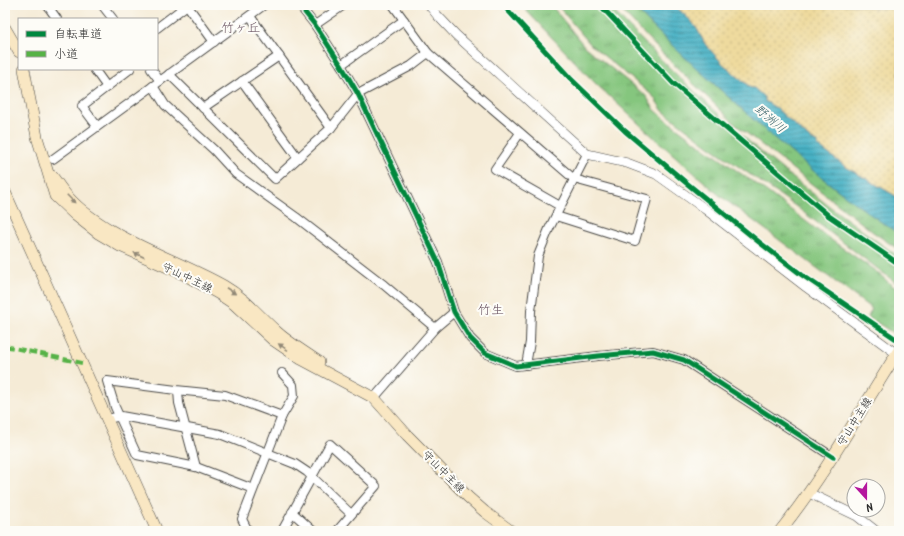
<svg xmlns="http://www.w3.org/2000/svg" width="904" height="536" font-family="Kalam,'Klee One',sans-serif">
  <defs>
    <pattern id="grass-tufts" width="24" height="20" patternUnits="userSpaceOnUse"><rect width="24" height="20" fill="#85c67e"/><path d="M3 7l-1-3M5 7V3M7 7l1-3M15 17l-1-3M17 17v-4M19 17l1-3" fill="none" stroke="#6da167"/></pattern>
    <pattern id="sand-dots" width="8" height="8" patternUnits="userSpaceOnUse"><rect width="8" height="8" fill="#eeda9e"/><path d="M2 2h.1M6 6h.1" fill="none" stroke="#cb8" stroke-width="1.8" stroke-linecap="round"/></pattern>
    <pattern id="water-rules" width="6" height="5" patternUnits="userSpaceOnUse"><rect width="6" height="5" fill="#46b1c4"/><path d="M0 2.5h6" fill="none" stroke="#3b909f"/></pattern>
  </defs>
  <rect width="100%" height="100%" fill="#fdfcf7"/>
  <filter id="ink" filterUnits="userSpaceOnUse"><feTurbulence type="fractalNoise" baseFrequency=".025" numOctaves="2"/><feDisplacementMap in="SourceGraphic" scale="8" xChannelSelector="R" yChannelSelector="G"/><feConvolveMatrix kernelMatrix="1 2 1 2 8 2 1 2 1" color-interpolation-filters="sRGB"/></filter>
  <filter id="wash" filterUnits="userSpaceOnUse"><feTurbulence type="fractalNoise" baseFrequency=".012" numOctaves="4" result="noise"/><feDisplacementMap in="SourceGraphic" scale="16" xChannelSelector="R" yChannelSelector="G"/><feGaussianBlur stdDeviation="0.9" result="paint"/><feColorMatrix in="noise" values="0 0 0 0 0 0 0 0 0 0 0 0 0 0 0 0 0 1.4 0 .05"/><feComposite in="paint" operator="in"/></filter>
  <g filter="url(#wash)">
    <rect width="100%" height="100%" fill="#f5ebd6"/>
    <g fill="url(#grass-tufts)" stroke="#587854">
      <path d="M521,5H551L585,47L646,96L654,109L664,118L696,142L766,191L820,232L874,270L899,291V335L895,334L868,317L872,309L719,195L650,134L595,83Z"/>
      <path d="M557,5H608C654,54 702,100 752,144C799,185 849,221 899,257V285L794,205L709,146L663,111L653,96L591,45Z"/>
      <path d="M616,5H632C664,39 698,70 733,101C785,149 840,195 899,234V250L873,232L735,124L667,58Z"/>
    </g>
    <path fill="url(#sand-dots)" stroke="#8c8264" d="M674,5H857L874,8H899V198L846,167L818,146L813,140H811L776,108L765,101L763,97L754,88H751L723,64L705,44L697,29L691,21Z"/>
    <path fill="url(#water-rules)" stroke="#386e78" d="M632,5H674L691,21L697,29L705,44L723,64L751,88H754L764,97L765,101L776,108L811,140L818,142V146L846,167L899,198V234C840,195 785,149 733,101C698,70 664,39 632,5Z"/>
  </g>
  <g filter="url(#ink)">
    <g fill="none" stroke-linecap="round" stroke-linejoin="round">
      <g stroke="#494845" stroke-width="10">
        <g id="minor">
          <path d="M47,5L57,19"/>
          <path d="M102,5L113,19"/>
          <path d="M187,5L214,42"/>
          <path d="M299,5L315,25L341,65L358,94L438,262L454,312L470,338L485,353L516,366L598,356L653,351L684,360L833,457"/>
          <path d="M393,5L428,53L574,179L647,199L635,241L556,216"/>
          <path d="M250,16L331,128"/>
          <path d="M315,25L344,5"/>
          <path d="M157,28L187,5"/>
          <path d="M341,65L404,20"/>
          <path d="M94,69L107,87"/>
          <path d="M151,69L160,81"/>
          <path d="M169,74L275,179L331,128L358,94L411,66L428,53"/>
          <path d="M242,81L298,158"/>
          <path d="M153,86L165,105L214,150L236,174L296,217L384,285L435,328"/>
          <path d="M203,108L279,56"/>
          <path d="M97,126L82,106L130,69"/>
          <path d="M520,133L495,169L560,206"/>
          <path d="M53,159L264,5"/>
          <path d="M526,365L530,342L531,311L538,256L549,229L587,154"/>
          <path d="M178,391L179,403L196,467"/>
          <path d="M374,398L435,328L454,312"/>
          <path d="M107,419L121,416L220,434L295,464L307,472L351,514"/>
          <path d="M253,489L196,467L137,455L115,407L107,381L176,390L225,395L282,416"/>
          <path d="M292,512L313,531"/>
          <path d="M248,531L242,519L282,416L294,396L293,385L282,373"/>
          <path d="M282,531L330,444L376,486L337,531"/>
        </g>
      </g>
      <g stroke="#494845" stroke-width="10">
        <g id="tertiary">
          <path d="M429,5L437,15L456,35L587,154L627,163L656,174L705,209L806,287L897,354"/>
          <path d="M809,493L857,516L876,531"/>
        </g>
      </g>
      <g stroke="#494845" stroke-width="12">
        <g id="secondary">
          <path d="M5,28L19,52"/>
          <path d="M24,69L37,137L55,196L75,215L98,233L120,246L183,274L219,294L234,304L273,340L301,359L374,398L407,435L468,497L485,512L511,531"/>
          <path d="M52,176C56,181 59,186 63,191C98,236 175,258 224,286C245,298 259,316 277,332C289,343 305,352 319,362"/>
          <path d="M5,192L157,531"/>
          <path d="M780,531C825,475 860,411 899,350"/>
        </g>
      </g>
      <use href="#minor" stroke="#fff" stroke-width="8"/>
      <use href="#tertiary" stroke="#fff" stroke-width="9"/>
      <use href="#secondary" stroke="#f9e7c3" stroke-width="11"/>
      <path stroke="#56b246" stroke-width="4" stroke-dasharray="8 4" stroke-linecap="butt" d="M5,346L82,363"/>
      <g stroke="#fdfcf7" stroke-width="8">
        <g id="cycleway">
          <path d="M299,5L315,25L341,65L358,94L438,262L454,312L470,338L485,353L516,366L598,356L653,351L684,360L833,457"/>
          <path d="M503,5L570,78L625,131L684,181L759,242L802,275L899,341"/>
          <path d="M600,5L673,83L829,216L899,264"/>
        </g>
      </g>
      <use href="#cycleway" stroke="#00873e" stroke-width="5"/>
    </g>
    <defs><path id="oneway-solid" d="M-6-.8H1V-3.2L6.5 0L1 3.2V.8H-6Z"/></defs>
    <g fill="#928977">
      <use href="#oneway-solid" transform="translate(71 199) rotate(45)"/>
      <use href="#oneway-solid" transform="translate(139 255) rotate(-155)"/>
      <use href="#oneway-solid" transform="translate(231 291) rotate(33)"/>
      <use href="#oneway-solid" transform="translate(283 347) rotate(-146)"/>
    </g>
  </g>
  <g text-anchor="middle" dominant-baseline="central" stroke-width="4" stroke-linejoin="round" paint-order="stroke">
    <g font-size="11" fill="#2b2b2b" stroke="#fdfcf7">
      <text transform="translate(187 278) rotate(26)">守山中主線</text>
      <text transform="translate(855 422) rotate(-58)">守山中主線</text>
      <text transform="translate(443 472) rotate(45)">守山中主線</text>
    </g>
    <g font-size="12" font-style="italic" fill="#366168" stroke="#fdfcf7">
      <text transform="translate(770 119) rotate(41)">野洲川</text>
    </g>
    <g font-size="13" fill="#6b5563" stroke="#fdfcf7">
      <text x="241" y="28">竹ヶ丘</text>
      <text x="491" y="310">竹生</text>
    </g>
  </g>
  <rect width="904" height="536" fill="none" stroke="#fdfcf7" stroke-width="20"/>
  <rect x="18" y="18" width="140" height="52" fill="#fdfcf7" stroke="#a9a8a5"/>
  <rect x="26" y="31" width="20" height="6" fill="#00873e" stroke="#a9a8a5"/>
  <text x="54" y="38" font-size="12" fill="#2b2b2b">自転車道</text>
  <rect x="26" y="51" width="20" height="6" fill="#56b246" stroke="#a9a8a5"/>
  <text x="54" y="58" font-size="12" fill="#2b2b2b">小道</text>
  <g transform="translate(866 498) rotate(159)"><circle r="19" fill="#fdfcf7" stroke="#a9a8a5"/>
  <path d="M0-3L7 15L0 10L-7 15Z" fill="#b5179e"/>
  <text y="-6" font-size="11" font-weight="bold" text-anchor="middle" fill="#2b2b2b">N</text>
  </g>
</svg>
